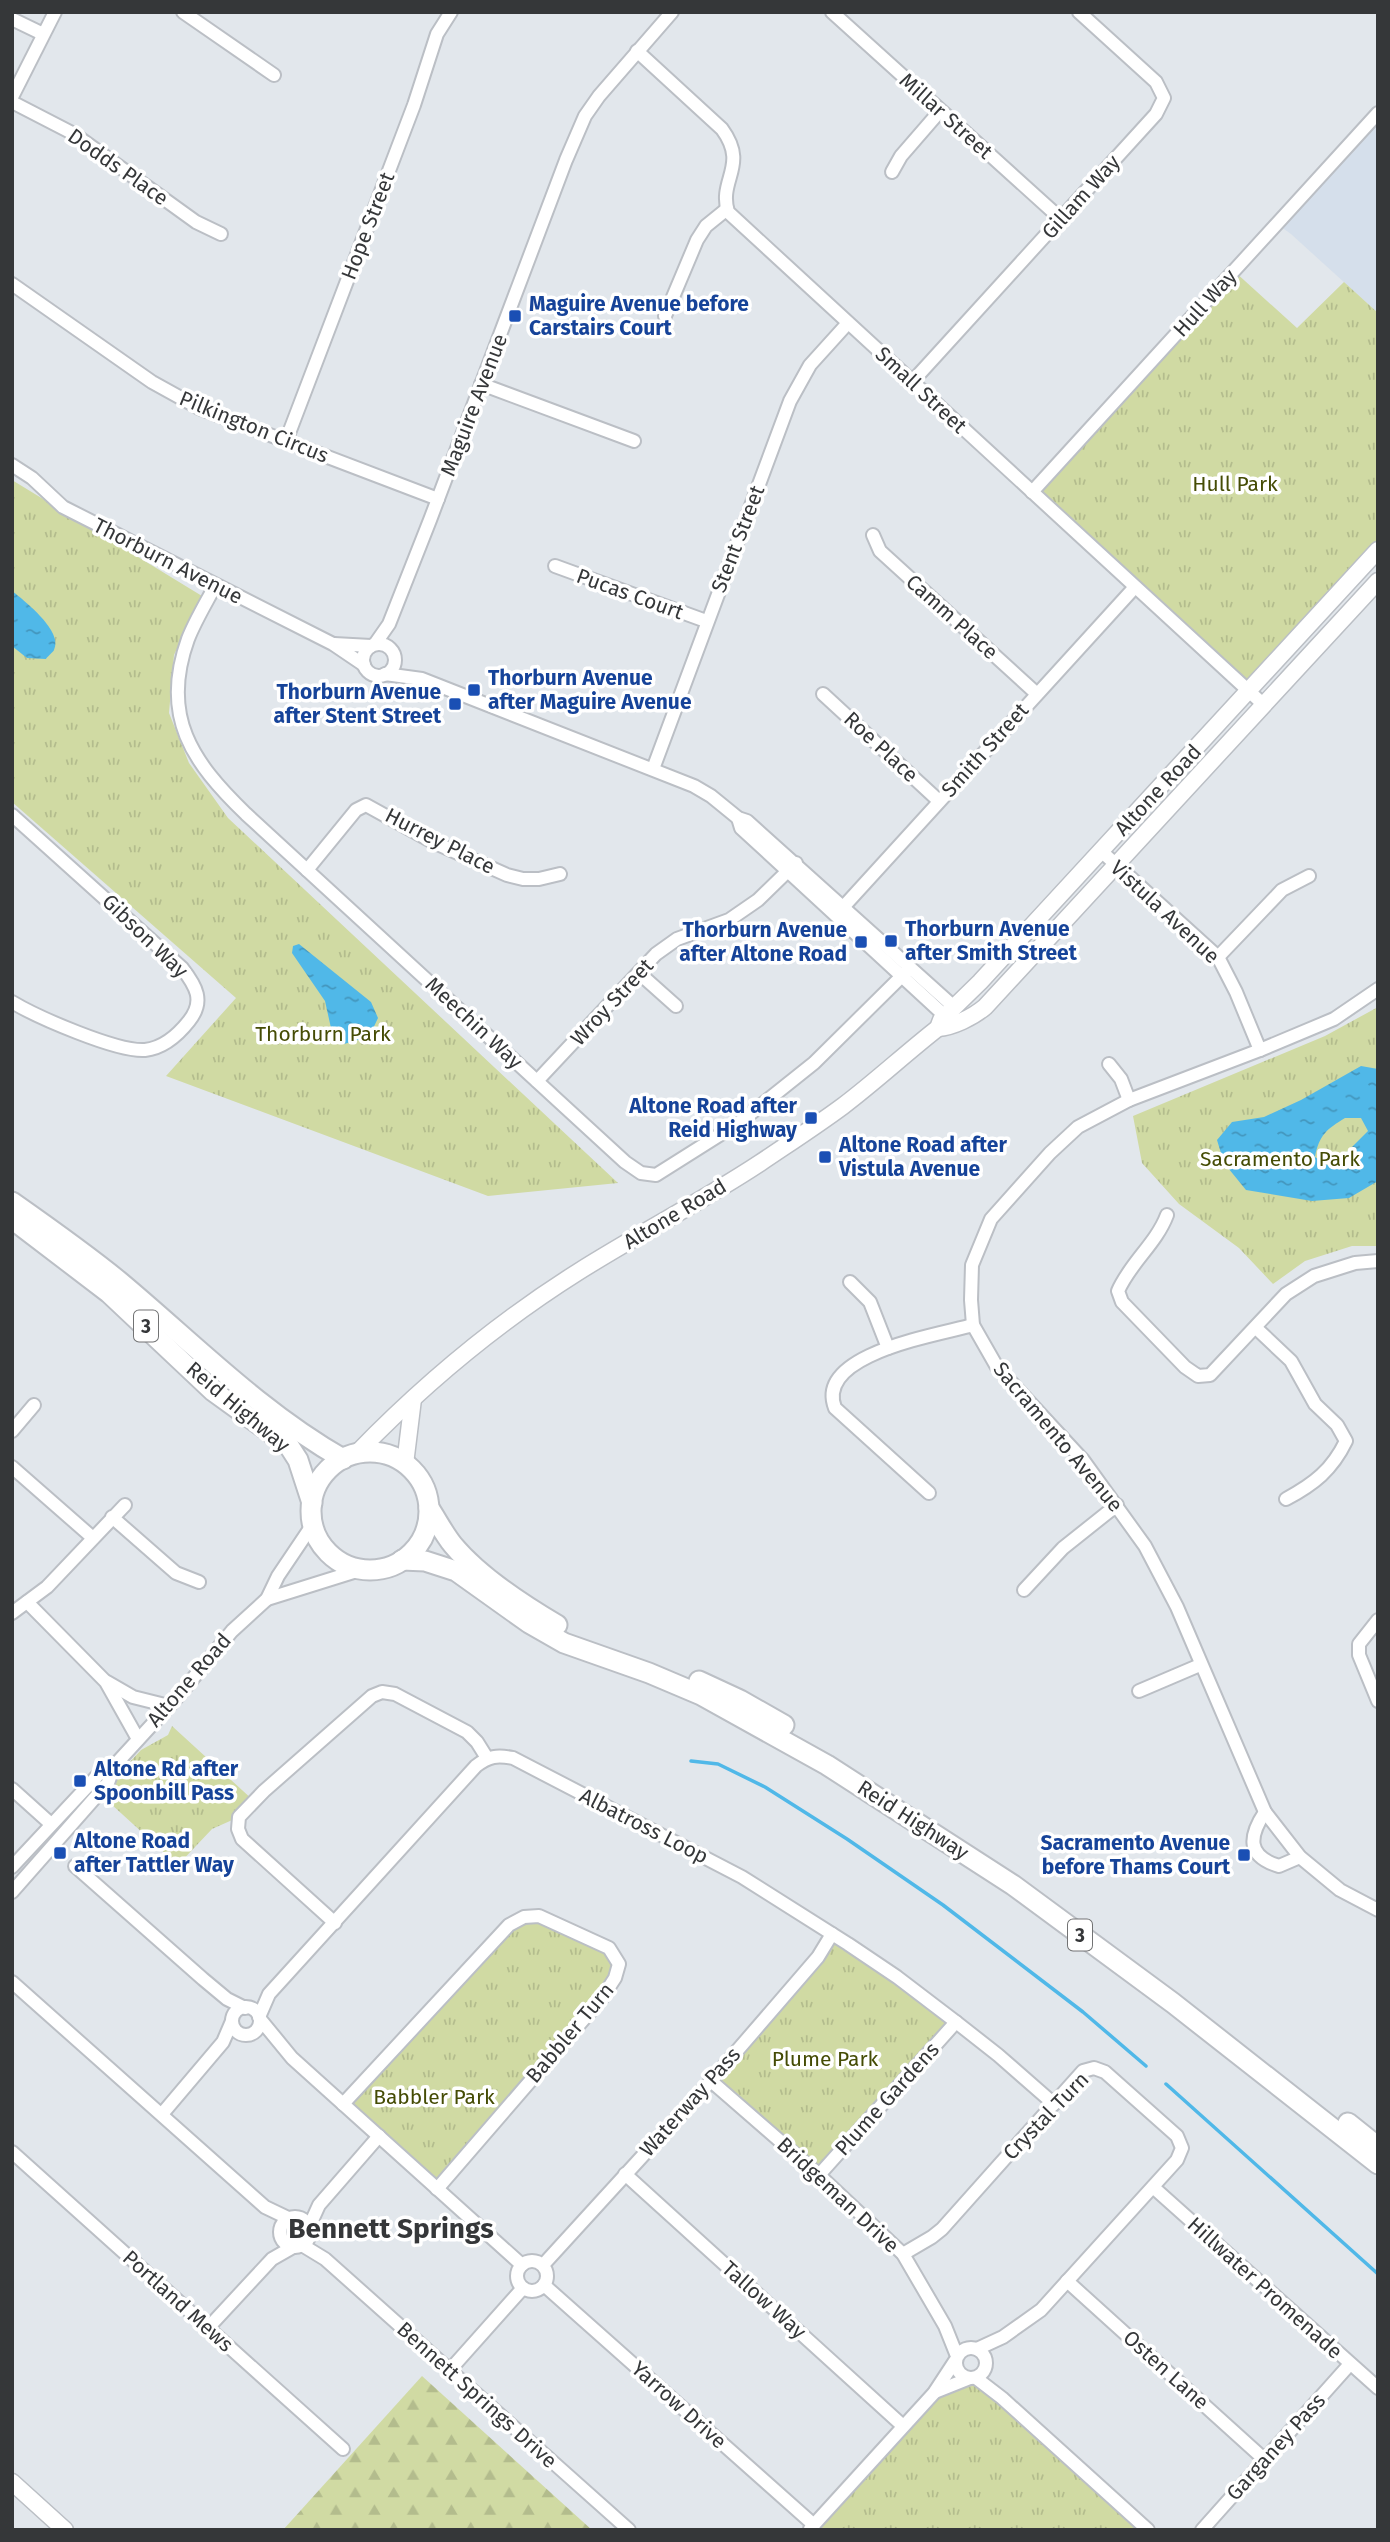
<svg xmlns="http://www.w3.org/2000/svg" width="1390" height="2542" font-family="'Fira Sans',sans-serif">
  <defs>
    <pattern id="grass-tufts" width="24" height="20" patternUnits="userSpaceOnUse" patternTransform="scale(1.75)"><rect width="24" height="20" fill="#d0daa3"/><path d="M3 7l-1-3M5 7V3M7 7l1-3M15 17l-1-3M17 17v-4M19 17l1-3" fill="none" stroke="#b3bc8d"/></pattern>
    <pattern id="forest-firs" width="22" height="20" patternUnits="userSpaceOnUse" patternTransform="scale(1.75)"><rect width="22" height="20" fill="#d0daa3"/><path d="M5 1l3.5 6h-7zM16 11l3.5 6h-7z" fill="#b3bc8d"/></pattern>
    <pattern id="water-ripples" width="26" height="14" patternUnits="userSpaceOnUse" patternTransform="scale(1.75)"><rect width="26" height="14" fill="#50b8e8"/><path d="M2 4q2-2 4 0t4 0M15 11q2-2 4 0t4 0" fill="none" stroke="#4396bd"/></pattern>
  </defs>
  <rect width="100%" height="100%" fill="#e2e7ec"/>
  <path fill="#d5dfeb" d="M1378,113V313L1291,234L1277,224Z"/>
  <g fill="url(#grass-tufts)">
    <path d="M1234,271L1297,328L1344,282L1378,313V550L1249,691L1032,492Z"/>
    <path d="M12,480L202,596L174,655L169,713L189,763L228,818L618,1183L488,1196L166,1076L236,998L12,802Z"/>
    <path d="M1378,1007V1246H1352L1305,1261L1273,1284L1239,1248L1179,1204L1142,1163L1133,1116L1325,1036Z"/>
    <path d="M172,1726L254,1801L239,1817L212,1829L178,1865L100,1794L141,1750L168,1735Z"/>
    <path d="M524,1917L609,1948L615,1978L437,2189L343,2104Z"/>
    <path d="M832,1934L956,2022L819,2175L711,2081Z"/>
    <path d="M970,2378L1148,2530H810L934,2393Z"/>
  </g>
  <path fill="url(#forest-firs)" d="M422,2376L592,2530H283Z"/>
  <g fill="url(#water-ripples)" fill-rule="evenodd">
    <path d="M12,591C25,601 64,632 54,650C54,651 46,658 46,659L27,658L12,646Z"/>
    <path d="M299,944L371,1002L378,1018L369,1037L344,1044L331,1028L325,1001L292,953L293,946Z"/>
    <path d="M1361,1066L1378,1069V1181L1349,1198L1312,1201L1246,1190L1224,1163L1217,1140L1232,1122L1264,1117L1301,1100ZM1345,1118H1361L1368,1131L1339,1160L1327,1165L1315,1157C1319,1135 1327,1129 1345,1118Z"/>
  </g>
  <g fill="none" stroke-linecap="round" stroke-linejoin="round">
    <g stroke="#50b8e8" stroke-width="3.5">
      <path d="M691,1761L718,1764L765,1787L847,1839L943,1905L1083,2012L1146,2066"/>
      <path d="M1166,2084L1378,2274"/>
    </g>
    <g stroke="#bbbfc5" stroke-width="16">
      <g id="minor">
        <path d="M183,12L274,75"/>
        <path d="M832,12L1061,219"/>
        <path d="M12,19L43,34"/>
        <path d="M637,51L722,129C749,166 718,179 728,212L1264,705"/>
        <path d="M12,97L55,12"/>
        <path d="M12,102L74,134L196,222L221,234"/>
        <path d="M892,172L901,156L940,111"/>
        <path d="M12,284L152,382L199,408L438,499"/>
        <path d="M665,316L697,240L706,226L727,209"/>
        <path d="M912,382L1156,114L1164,98L1156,82L1079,12"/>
        <path d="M481,384L634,441"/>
        <path d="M286,441L414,105L437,34L451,12"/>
        <path d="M12,465L32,478L63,507L333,644L364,665"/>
        <path d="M1032,492L1378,113"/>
        <path d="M873,535L880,551L1037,694"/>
        <path d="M555,566L706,621"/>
        <path d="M215,586C206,603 195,621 188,639C160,716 192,762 246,814L625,1162L641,1173L656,1175L740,1122L814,1063L910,968"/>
        <path d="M334,644L371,646"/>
        <path d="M375,644L389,624L430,520L566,160L585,116L599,96L672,12"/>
        <circle cx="379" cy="660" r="16"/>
        <path d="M385,674L422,679L694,786L711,796L738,818L747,821L954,1007"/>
        <path d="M823,694L939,801"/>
        <path d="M653,769L790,401L810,365L848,323"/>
        <path d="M12,815L182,968C196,986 205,1001 189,1021C178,1035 163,1048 145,1050C117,1052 37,1017 12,1002"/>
        <path d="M738,818L741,828L945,1016"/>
        <path d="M1101,851L1218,957L1236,992L1260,1050"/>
        <path d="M307,870L356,810L366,805L433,842L507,875L523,879H539L560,874"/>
        <path d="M836,915L1135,587"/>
        <path d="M1218,957L1282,890L1309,876"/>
        <path d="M639,973L676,1006"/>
        <path d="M1378,989L1334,1019L1260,1050L1129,1100L1078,1127L1050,1153L991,1219L972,1265L971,1300L973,1325L997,1367L1083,1460L1145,1546L1177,1607L1265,1812L1300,1857L1340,1890L1378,1910"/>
        <path d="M1109,1064L1121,1079L1129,1100"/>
        <path d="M537,1081L656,954L677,939L729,920L758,900L796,863"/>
        <path d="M1167,1215C1156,1244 1130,1263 1118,1291L1122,1302L1185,1367L1198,1376L1210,1375L1286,1294L1314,1276L1355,1263L1378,1261"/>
        <path d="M850,1282L870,1302L888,1348"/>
        <path d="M1256,1328L1291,1361L1315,1404L1337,1425L1346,1441C1332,1470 1314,1484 1286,1499"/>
        <path d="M12,1431L34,1405"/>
        <path d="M12,1467L93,1538"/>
        <path d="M929,1493L835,1408C814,1354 938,1335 973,1325"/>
        <path d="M112,1517L176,1573L199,1582"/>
        <path d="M1024,1590L1063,1548L1117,1505"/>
        <path d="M267,1599L363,1569"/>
        <path d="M27,1602L106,1682L138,1739"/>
        <path d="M12,1613L47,1587L125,1505"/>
        <path d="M1378,1620L1359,1644V1655L1378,1701"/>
        <path d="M107,1682L133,1697L169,1706"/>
        <path d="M1139,1691L1200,1665"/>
        <path d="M12,1789L51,1824"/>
        <path d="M1265,1812C1249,1836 1246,1856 1279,1866L1300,1857"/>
        <path d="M75,1866L203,1979L227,1999L245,2008"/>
        <path d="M12,1867L99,1774L114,1766L181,1693L232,1631L267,1599L278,1576L313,1524"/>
        <path d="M12,1892L108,1783L114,1766"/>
        <path d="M335,1923L242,1839L238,1829L239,1817L264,1791L372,1696L382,1692L395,1694L467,1732L477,1742L487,1758"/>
        <path d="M12,1982L265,2207L288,2218"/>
        <circle cx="246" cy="2021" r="14"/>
        <path d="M259,2017L269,1994L476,1766C489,1756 497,1755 513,1758L742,1877L848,1944L897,1977L956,2022L998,2055L1054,2104"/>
        <path d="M260,2019L292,2058L522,2265"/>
        <path d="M711,2081L819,2175L903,2254L945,2326L957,2356"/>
        <path d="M343,2104L509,1925L524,1917L539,1916L609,1948L619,1964L615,1978L602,1998L437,2189"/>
        <path d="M162,2114L223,2042L232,2021"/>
        <path d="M12,2152L343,2449"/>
        <path d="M625,2174L903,2426"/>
        <path d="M819,2175L956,2022"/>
        <path d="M1153,2187L1378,2388"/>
        <circle cx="295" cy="2232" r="15"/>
        <path d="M309,2227L319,2205L379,2136"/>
        <path d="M302,2245L325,2259L629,2530"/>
        <path d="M903,2254L932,2237L942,2229L1083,2071L1094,2068L1105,2072L1177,2136L1182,2148L1177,2160L1041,2310L1003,2337L977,2349"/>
        <circle cx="532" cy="2276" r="15"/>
        <path d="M543,2265L711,2081L818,1957L832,1934"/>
        <path d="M1067,2281L1265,2460"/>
        <path d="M544,2285L814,2525"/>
        <path d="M208,2328L272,2259L293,2247"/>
        <circle cx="971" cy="2363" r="15"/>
        <path d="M449,2371L523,2288"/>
        <path d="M976,2378L1002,2398L1148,2530"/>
        <path d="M935,2392L970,2378"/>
        <path d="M810,2529L934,2393L955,2361"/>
        <path d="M1202,2530L1350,2364"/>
      </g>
    </g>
    <g stroke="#bbbfc5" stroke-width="19">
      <g id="major">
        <path d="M938,1028C953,1027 973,1017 985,1007L1378,581"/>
        <path d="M357,1453C423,1385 497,1323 578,1272C638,1234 701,1202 760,1163C788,1144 816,1126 843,1106C876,1081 906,1053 938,1028L941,1020L980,982L1378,550"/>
        <path d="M405,1464L413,1399"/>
        <path d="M12,2482L65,2530"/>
      </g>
    </g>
    <g stroke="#bbbfc5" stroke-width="23">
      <g id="highway">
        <path d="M12,1202C49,1228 86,1254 120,1282C193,1343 260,1412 343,1459"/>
        <path d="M12,1219L109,1293L213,1391L289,1446L298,1460L312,1503"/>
        <circle cx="370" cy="1511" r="59"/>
        <path d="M429,1508C437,1520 444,1534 453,1545C478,1575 523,1605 557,1625"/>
        <path d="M402,1560L425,1561L456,1571L529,1623L564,1643L649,1673L701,1695L827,1765L1013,1885L1173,2003L1378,2164"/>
        <path d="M699,1681L740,1700L784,1725"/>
        <path d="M1348,2123L1378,2147"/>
      </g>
    </g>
    <use href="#minor" stroke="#fff" stroke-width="12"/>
    <use href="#major" stroke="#fff" stroke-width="16"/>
    <use href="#highway" stroke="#fff" stroke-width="19"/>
  </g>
  <g fill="#1a4fb4" stroke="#fff" stroke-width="2.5">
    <rect x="508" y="309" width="14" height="14" rx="3.5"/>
    <rect x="467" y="683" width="14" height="14" rx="3.5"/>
    <rect x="448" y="697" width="14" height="14" rx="3.5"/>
    <rect x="884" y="934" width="14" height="14" rx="3.5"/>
    <rect x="854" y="935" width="14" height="14" rx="3.5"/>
    <rect x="804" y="1111" width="14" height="14" rx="3.5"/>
    <rect x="818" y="1150" width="14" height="14" rx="3.5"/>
    <rect x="73" y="1774" width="14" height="14" rx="3.5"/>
    <rect x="53" y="1846" width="14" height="14" rx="3.5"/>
    <rect x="1237" y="1848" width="14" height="14" rx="3.5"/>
  </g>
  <g text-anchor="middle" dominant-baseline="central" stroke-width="7" stroke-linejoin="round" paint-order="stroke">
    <g fill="#fff" stroke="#727374" stroke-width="2">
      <rect x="134" y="1310.5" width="24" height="31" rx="5"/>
      <rect x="1068" y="1919.5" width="24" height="31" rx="5"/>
    </g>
    <g font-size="19" font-weight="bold" fill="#353739">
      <text x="146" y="1326">3</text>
      <text x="1080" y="1935">3</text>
    </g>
    <g font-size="21" fill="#353739" stroke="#fff">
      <text transform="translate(946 116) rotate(42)">Millar Street</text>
      <text transform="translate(118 167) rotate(35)">Dodds Place</text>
      <text transform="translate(1081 197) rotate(-48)">Gillam Way</text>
      <text transform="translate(368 226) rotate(-69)">Hope Street</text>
      <text transform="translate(1205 303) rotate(-48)">Hull Way</text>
      <text transform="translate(921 390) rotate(43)">Small Street</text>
      <text transform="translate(474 405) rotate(-69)">Maguire Avenue</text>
      <text transform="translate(254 427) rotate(22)">Pilkington Circus</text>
      <text transform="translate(738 539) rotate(-69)">Stent Street</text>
      <text transform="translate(168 561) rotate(27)">Thorburn Avenue</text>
      <text transform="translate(630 594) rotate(20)">Pucas Court</text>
      <text transform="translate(952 617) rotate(42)">Camm Place</text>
      <text transform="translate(881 747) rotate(43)">Roe Place</text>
      <text transform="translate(985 750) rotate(-48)">Smith Street</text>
      <text transform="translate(1158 790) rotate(-47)">Altone Road</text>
      <text transform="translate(440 841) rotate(27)">Hurrey Place</text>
      <text transform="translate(1165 912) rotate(43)">Vistula Avenue</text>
      <text transform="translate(145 936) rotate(44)">Gibson Way</text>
      <text transform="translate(612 1002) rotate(-47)">Wroy Street</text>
      <text transform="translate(474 1023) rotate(43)">Meechin Way</text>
      <text transform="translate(675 1214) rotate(-31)">Altone Road</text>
      <text transform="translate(238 1407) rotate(40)">Reid Highway</text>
      <text transform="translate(1058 1437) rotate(50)">Sacramento Avenue</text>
      <text transform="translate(189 1680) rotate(-49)">Altone Road</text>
      <text transform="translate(913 1820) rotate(33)">Reid Highway</text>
      <text transform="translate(644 1826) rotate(27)">Albatross Loop</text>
      <text transform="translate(570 2033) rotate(-50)">Babbler Turn</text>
      <text transform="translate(887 2099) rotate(-48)">Plume Gardens</text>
      <text transform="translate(690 2102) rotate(-48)">Waterway Pass</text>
      <text transform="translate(1046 2116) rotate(-46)">Crystal Turn</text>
      <text transform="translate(838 2195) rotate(43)">Bridgeman Drive</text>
      <text transform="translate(1265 2288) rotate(42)">Hillwater Promenade</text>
      <text transform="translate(764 2300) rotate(42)">Tallow Way</text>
      <text transform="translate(178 2301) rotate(42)">Portland Mews</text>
      <text transform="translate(1166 2370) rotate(42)">Osten Lane</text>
      <text transform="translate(477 2395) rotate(42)">Bennett Springs Drive</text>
      <text transform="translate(679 2405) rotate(42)">Yarrow Drive</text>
      <text transform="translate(1276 2447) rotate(-48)">Garganey Pass</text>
    </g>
    <g font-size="21" font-weight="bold" fill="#164399" stroke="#fff" text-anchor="start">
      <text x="529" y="304">Maguire Avenue before<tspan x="529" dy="24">Carstairs Court</tspan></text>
      <text x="488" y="678">Thorburn Avenue<tspan x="488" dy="24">after Maguire Avenue</tspan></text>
      <text x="441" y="692" text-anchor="end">Thorburn Avenue<tspan x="441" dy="24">after Stent Street</tspan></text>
      <text x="905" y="929">Thorburn Avenue<tspan x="905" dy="24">after Smith Street</tspan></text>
      <text x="847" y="930" text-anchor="end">Thorburn Avenue<tspan x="847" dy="24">after Altone Road</tspan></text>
      <text x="797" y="1106" text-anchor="end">Altone Road after<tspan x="797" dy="24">Reid Highway</tspan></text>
      <text x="839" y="1145">Altone Road after<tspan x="839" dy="24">Vistula Avenue</tspan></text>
      <text x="94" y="1769">Altone Rd after<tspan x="94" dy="24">Spoonbill Pass</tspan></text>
      <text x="74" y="1841">Altone Road<tspan x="74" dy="24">after Tattler Way</tspan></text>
      <text x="1230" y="1843" text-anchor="end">Sacramento Avenue<tspan x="1230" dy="24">before Thams Court</tspan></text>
    </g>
    <g font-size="21" fill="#454c05" stroke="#fff">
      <text x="1235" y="484">Hull Park</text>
      <text x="323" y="1034">Thorburn Park</text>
      <text x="1280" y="1159">Sacramento Park</text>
      <text x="825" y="2059">Plume Park</text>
      <text x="434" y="2097">Babbler Park</text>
    </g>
    <g font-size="28" font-weight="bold" fill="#353739" stroke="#fff">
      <text x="391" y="2228">Bennett Springs</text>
    </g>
  </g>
  <rect width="1390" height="2542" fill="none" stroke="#353739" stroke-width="28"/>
</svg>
